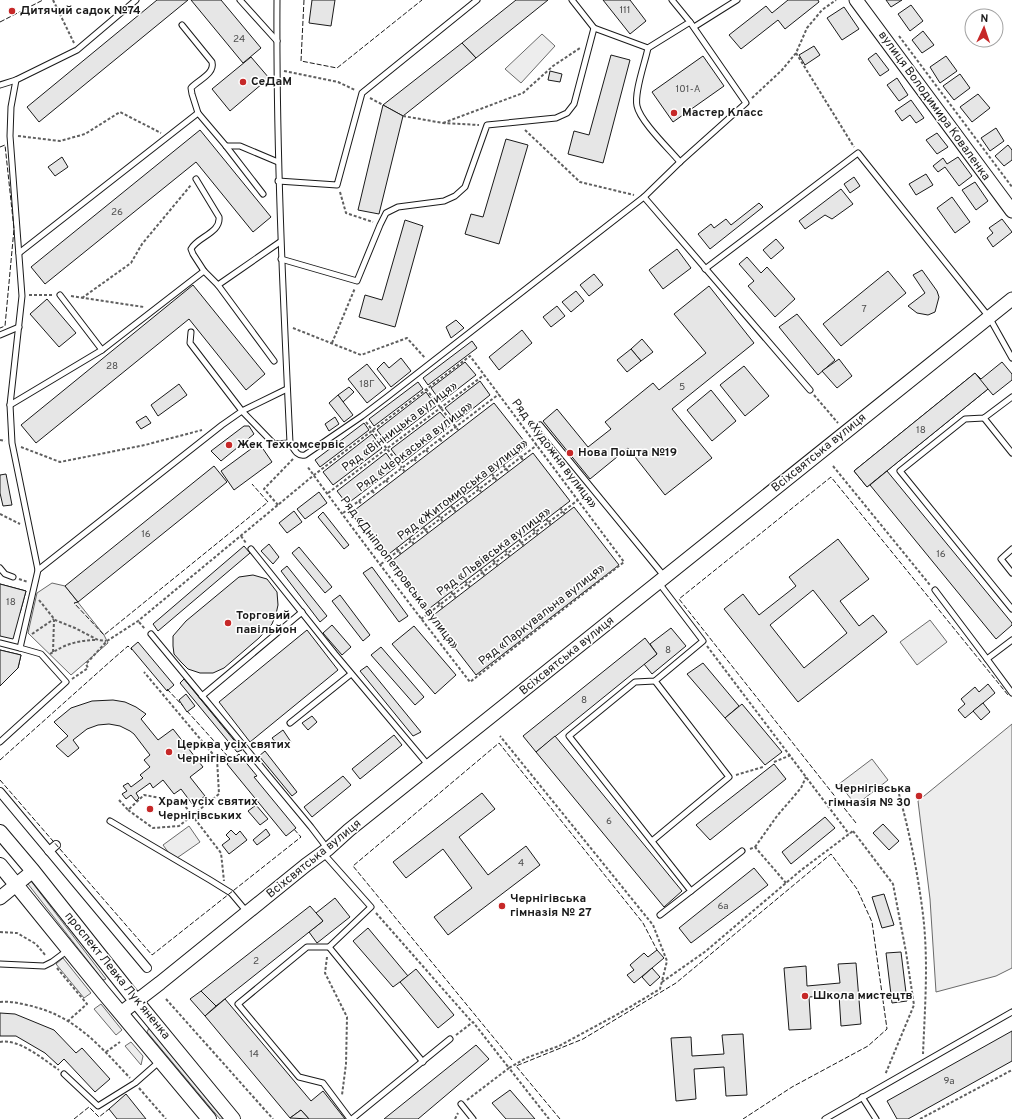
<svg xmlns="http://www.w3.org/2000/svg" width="1012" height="1119" font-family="Overpass,sans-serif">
  <rect width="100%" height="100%" fill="#fff"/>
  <g fill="#ededed" stroke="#6a6a6a">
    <path d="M542,34L555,46L521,83L505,69Z"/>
    <path d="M52,583L65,586L104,635L108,643L71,675L28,633L37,593Z"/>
    <path d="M930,620L947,642L917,665L900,642Z"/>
    <path d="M1012,724V968L996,976L936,992L930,899L918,801Z"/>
    <path d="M872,759L888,780L856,805L839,784Z"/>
    <path d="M189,826L200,842L174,860L163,845Z"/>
    <path d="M29,880L31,881L106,979L104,980L102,979L28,884L27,882Z"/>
    <path d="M63,958L91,993L84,998L56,964Z"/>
    <path d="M101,1004L122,1030L116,1035L94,1009Z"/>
    <path d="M149,1028L226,1119H220L147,1032Z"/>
    <path d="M131,1042L143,1056L141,1065L125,1046Z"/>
  </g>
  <g fill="#e6e6e6" stroke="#1a1a1a" fill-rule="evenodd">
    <path d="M157,0H188L39,122L27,107Z"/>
    <path d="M191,0H221L261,48L243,63Z"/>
    <path d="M312,0H335L331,26L309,23Z"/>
    <path d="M516,0H548L476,58L462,43Z"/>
    <path d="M603,0H630L646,21L630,34Z"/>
    <path d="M788,0H818L819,2L785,29L778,20L741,49L729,35L766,6L772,13Z"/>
    <path d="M886,0H902L891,7Z"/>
    <path d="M911,5L923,21L910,31L898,14Z"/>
    <path d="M844,7L859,29L842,40L827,18Z"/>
    <path d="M923,31L934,45L922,53L912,40Z"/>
    <path d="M462,43L476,58L403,116L383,105Z"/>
    <path d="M814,46L820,55L805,65L799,55Z"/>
    <path d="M876,53L889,70L880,76L868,59Z"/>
    <path d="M611,55L630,60L603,163L568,154L574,131L589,135Z"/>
    <path d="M703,56L724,86L673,122L652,92Z"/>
    <path d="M946,56L957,71L940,83L930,67Z"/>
    <path d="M251,57L269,78L230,111L212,89Z"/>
    <path d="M550,71L562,74L560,82L548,80Z"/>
    <path d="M960,74L970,88L954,100L943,86Z"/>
    <path d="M897,78L908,95L899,101L887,85Z"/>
    <path d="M978,94L990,108L972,122L960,107Z"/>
    <path d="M911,100L924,118L916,123L910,115L902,121L895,111Z"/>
    <path d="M383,105L403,116L379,214L358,210Z"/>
    <path d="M996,128L1004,141L990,151L981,138Z"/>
    <path d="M200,130L271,217L253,232L196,162L45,284L31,267Z"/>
    <path d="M937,133L948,147L937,154L926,140Z"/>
    <path d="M506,139L528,145L499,244L465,234L471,214L483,217Z"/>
    <path d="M1008,145L1012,150V160L1004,166L995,156Z"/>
    <path d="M62,157L68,167L55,176L48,167Z"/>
    <path d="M958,157L972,176L959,186L945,167L938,172L933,166L943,158L947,164Z"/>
    <path d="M926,174L933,185L916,195L909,184Z"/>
    <path d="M854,177L860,186L850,193L844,184Z"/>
    <path d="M975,182L988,201L976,210L962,190Z"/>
    <path d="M841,189L853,204L832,219L825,215L805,229L799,221Z"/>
    <path d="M952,197L970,222L955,233L937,208Z"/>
    <path d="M759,203L763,207L710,249L698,234L711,224L714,228L726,219L731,225Z"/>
    <path d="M1002,219L1012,232L993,247L987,238L993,233L989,228Z"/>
    <path d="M405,220L423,226L395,327L359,317L365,295L382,300Z"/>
    <path d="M776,239L784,248L771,259L763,250Z"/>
    <path d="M677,249L691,268L663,289L649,270Z"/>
    <path d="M747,257L761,273L767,267L795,299L775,317L748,286L754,281L739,264Z"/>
    <path d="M922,270L937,291L939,297L935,312L928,315L917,313L908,306L925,293L913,275Z"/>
    <path d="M888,271L906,293L841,346L823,324Z"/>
    <path d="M594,274L603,285L589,296L580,285Z"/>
    <path d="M193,285L265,374L246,390L189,319L36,443L21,425Z"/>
    <path d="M709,286L754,343L672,409L712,458L665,495L628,448L590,479L543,421L557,409L588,447L611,429L605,422L653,383L659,390L706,353L674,314Z"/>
    <path d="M576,291L584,301L571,312L562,302Z"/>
    <path d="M47,299L76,333L59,347L30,314Z"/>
    <path d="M557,306L565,316L551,327L543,317Z"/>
    <path d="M797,314L835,360L818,375L779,327Z"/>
    <path d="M456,320L464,328L451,338L446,327Z"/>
    <path d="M522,330L532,343L499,370L489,357Z"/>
    <path d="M642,339L653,352L641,361L631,349Z"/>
    <path d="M472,341L477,348L428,385L423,378Z"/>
    <path d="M631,349L641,361L627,372L617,360Z"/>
    <path d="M401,358L411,371L391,387L377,369L384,362L389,368Z"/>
    <path d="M839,359L852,376L837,388L822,371Z"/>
    <path d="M465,362L476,375L441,402L431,388Z"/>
    <path d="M1002,362L1012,374V380L993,395L988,389L867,487L854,471L975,373L981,379Z"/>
    <path d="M367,364L386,388L367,403L348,379Z"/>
    <path d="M744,366L769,396L745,416L720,385Z"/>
    <path d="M975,373L988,389L867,487L854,471Z"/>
    <path d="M480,381L490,395L456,422L445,408Z"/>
    <path d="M418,382L423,389L374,426L369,419Z"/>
    <path d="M179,384L187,395L158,416L151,405Z"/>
    <path d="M349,387L354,392L343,402L338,395Z"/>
    <path d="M711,390L736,421L712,441L687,410Z"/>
    <path d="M426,392L436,406L387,443L377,430Z"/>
    <path d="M338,395L353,415L344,422L329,403Z"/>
    <path d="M494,403L528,446L385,557L351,513Z"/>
    <path d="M440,412L451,425L402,463L391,449Z"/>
    <path d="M146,416L151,423L141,429L136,422Z"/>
    <path d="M335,417L339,424L329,431L325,424Z"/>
    <path d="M364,423L369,430L320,467L315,460Z"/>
    <path d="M244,426H249L254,434L221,461L211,451Z"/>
    <path d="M372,434L382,448L333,485L323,472Z"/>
    <path d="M259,443L272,462L234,490L221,471Z"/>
    <path d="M386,453L396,467L347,504L337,491Z"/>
    <path d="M533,453L570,501L426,611L389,563Z"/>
    <path d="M214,466L227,482L78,602L65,586Z"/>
    <path d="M887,471L1012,623V625L996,639L870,485Z"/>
    <path d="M6,474L12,505L3,506L0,493V475Z"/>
    <path d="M319,492L327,503L305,519L297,509Z"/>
    <path d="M574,507L619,565L476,675L431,617Z"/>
    <path d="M294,511L302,522L287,533L279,523Z"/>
    <path d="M323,512L349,545L344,549L318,517Z"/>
    <path d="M838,539L869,579L840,601L859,626L873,615L887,632L798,702L724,609L743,594L759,615L796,586L789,577ZM813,590L847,633L804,668L770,625Z"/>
    <path d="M269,544L279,557L273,564L261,551Z"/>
    <path d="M244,546L250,553L158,631L153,624Z"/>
    <path d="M299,547L332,587L325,593L292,553Z"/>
    <path d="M287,566L327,616L320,622L281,571Z"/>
    <path d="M372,567L408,616L399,622L363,573Z"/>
    <path d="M253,575L267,579L277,592L278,605L276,614L272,624L259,638L224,668L213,673H200L188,669L181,662L174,654L173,646V636L186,621L239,577Z"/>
    <path d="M0,584L26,591L20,613L0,607Z"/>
    <path d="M0,584L26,591L13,639L0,636Z"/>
    <path d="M340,595L370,635L363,641L332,601Z"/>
    <path d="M332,625L351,647L342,655L323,633Z"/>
    <path d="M414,626L456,675L435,694L392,644Z"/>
    <path d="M671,628L686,646L652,674L644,664L657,654L650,644Z"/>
    <path d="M307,630L338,670L250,742L219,702Z"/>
    <path d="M645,638L657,654L536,752L523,736Z"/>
    <path d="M138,642L174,685L167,691L131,648Z"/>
    <path d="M381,647L424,697L415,705L371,655Z"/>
    <path d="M0,650L21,655L18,668L0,686Z"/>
    <path d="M0,650L21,655L18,668L0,686Z"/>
    <path d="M703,663L739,706L725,718L687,674Z"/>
    <path d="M367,666L421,732L413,736L360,671Z"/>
    <path d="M184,679L242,750L237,752L180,683Z"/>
    <path d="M988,684L995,693L965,718L958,710L965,704L961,699L975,687L979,692Z"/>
    <path d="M186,694L195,706L187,712L179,700Z"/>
    <path d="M113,700L125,702L136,707L146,714L141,719L158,740L173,729L203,767L190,777L205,796L193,805L181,789L174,794L163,780L153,788L150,783L136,793L139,798L136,801L131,795L126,799L122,794L127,791L123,786L128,783L131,787L143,778L140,775L150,767L144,760L150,755L134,734L130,731L120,726L109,724L98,725L87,729L73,740L79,748L68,757L56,746L68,736L54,722L71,708L92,701Z"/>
    <path d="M983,703L990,712L981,720L973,711Z"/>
    <path d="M742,704L782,752L765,765L725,718Z"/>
    <path d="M312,716L317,722L308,730L302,723Z"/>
    <path d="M283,730L291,742L281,749L272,738Z"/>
    <path d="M394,735L402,745L360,779L352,769Z"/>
    <path d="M555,736L682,891L664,907L536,752Z"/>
    <path d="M265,751L297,792L292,796L259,756Z"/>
    <path d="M239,754L257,776L254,777L296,828L286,836L227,764Z"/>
    <path d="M774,764L786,779L710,840L696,825Z"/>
    <path d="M343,776L351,785L312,817L304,807Z"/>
    <path d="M482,793L495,809L459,837L488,875L526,846L540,865L448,935L434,917L472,888L443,849L406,878L393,862Z"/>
    <path d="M256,805L268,819L260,825L248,811Z"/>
    <path d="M825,817L835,828L791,864L782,852Z"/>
    <path d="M883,824L899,841L889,850L873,833Z"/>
    <path d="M266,829L270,835L257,845L253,840Z"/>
    <path d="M231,830L236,835L240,831L247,840L229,854L222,845L230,839L226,835Z"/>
    <path d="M754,868L768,885L691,943L679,928Z"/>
    <path d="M884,894L894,925L882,928L872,897Z"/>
    <path d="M335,898L350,917L317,943L309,932L323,921L316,913Z"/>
    <path d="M310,906L323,921L216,1006L201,991Z"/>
    <path d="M368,928L408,976L393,987L353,941Z"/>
    <path d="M657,950L664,958L634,983L627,975L634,970L630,965L644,953L648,957Z"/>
    <path d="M901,952L907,1001L892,1003L886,953Z"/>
    <path d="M856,963L861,1024L841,1026L839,995L809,997L811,1029L789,1030L784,968L806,966L807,986L840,983L838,964Z"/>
    <path d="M652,968L660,977L650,986L642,977Z"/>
    <path d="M416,969L454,1015L438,1028L400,982Z"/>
    <path d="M201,991L216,1006L205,1016L190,999Z"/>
    <path d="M225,999L311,1101L323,1091L345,1119H309L301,1110L290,1118L205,1016Z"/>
    <path d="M0,1013L15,1014L54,1030L76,1053L82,1048L110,1079L95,1092L64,1059L58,1065L45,1053L16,1036H0Z"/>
    <path d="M1012,1031V1061L908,1119H897L887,1101Z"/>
    <path d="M743,1034L747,1095L726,1096L724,1067L694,1069L696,1099L676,1101L671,1038L691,1037L692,1056L724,1054L722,1035Z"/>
    <path d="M476,1045L489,1059L418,1119H384Z"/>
    <path d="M510,1090L535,1119H506L492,1103Z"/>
    <path d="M126,1094L146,1119H117L109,1109Z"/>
    <path d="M301,1110L309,1119L290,1118Z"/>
  </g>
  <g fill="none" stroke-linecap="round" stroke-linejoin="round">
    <g stroke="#1a1a1a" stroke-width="7">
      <g id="service">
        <path d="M240,0L277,41"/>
        <path d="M277,0C276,148 283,295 290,443C294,449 297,457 305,455L362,416L387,397L644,197L810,390"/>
        <path d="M572,0L594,28"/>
        <path d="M182,25L212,62C215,74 198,80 191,88L192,94L198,113"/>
        <path d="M694,27L737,0"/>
        <path d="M648,48C645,63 634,92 637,106C640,121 669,149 680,162"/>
        <path d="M0,85L16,80"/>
        <path d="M226,146H240L278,162"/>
        <path d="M196,179L219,217C221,233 197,237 191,249L193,254L204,271"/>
        <path d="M278,181L337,185L362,93L477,0"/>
        <path d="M644,197L680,162L746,103L690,22"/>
        <path d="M19,253L198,113L226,146L263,194"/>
        <path d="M281,259L357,281L380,225L386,213L398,207L444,201L455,196L465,187L487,125L556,118L567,113L574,104L594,28L648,48L690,22L672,0"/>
        <path d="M705,269L858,153L989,317L1012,358"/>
        <path d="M218,285L280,242"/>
        <path d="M60,295L102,350"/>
        <path d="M191,332L190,343L242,411L274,444L290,443"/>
        <path d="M0,335L19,327"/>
        <path d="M1012,397L984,418L965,419L900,471L1012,609"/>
        <path d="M10,405L102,350L204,271L218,285L274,361"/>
        <path d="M984,418L1012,453"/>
        <path d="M540,425L664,576"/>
        <path d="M251,549L335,654L429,766"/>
        <path d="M1012,549L1001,559L1012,573"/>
        <path d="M0,568L5,574L13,577"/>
        <path d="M38,570L12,443L10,405L22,296L10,136L11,107L16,80L77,50L136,0"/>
        <path d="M659,583L703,641L655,681L635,682L569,736L691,891L660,915"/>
        <path d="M935,590L987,659L1012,640"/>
        <path d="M151,634L311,827L327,848"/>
        <path d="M0,643L20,648"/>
        <path d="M987,659L1012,693"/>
        <path d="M202,696L302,612"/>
        <path d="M290,723L351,674"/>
        <path d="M0,742L66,682L41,654L20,648L38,570L222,425L242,411L287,389"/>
        <path d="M110,821L210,880L231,893L247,912"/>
        <path d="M652,841L729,777L655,681"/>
        <path d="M323,853L371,907L329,947H307L238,1004L299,1077L323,1083L350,1119"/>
        <path d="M691,891L742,851"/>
        <path d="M329,947L423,1062"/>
        <path d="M0,964L44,966L52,962L68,950"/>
        <path d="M64,1074L98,1106L135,1083L160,1061"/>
        <path d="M862,1097L876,1119"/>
        <path d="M461,1104L473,1119"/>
        <path d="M352,1119L450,1039"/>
        <path d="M825,1119L1012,1012"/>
      </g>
    </g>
    <g stroke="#1a1a1a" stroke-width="10">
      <g id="pedestrian">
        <path d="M0,792L147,968"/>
        <path d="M49,851L56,845"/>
      </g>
    </g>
    <g stroke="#1a1a1a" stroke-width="15">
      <g id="tertiary">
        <path d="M856,0L1012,211"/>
        <path d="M0,898L33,871"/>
        <path d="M121,1013L160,983L306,865L328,849L349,830L1012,299"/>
      </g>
    </g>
    <g stroke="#1a1a1a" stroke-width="16">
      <g id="secondary">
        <path d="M0,832L33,871L136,1001L233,1119"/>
        <path d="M0,865L103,992L209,1119"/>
      </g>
    </g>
    <g stroke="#5f5f5f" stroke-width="2" stroke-dasharray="3 2" stroke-linecap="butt">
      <path d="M53,0L74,43"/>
      <path d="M899,36L1012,187"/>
      <path d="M796,53L854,147"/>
      <path d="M284,71L338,82L355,90"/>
      <path d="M370,98L383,105"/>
      <path d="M752,98L782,70L796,53L807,28L822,10L836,0"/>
      <path d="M403,116L443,123L479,125"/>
      <path d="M443,123L523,93L553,66L580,48"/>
      <path d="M525,130L580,182L634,195"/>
      <path d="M18,136L60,141L85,134L120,112L161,133"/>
      <path d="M340,192L346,213L373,222"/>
      <path d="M29,295H53"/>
      <path d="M71,296L144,307"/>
      <path d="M82,298L131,263L142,244L191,185"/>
      <path d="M293,328L361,355L407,338L425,358"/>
      <path d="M332,343L355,288"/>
      <path d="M426,389L458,430"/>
      <path d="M814,395L838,423"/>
      <path d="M366,422L405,472"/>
      <path d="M440,439L442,442"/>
      <path d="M0,440L5,441"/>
      <path d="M21,447L60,462L145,445L202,430"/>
      <path d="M426,450L429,453"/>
      <path d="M518,454L523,460"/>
      <path d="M414,459L417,462"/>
      <path d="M503,465L508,471"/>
      <path d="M833,466L930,585"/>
      <path d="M492,474L497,481"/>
      <path d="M386,480L389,484"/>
      <path d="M477,486L481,492"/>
      <path d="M372,491L375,494"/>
      <path d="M328,493L484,375"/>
      <path d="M463,496L468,503"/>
      <path d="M359,501L362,505"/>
      <path d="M278,505L264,489L293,459"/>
      <path d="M451,506L456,512"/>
      <path d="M560,508L565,514"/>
      <path d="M343,513L499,394"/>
      <path d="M0,514L20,524"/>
      <path d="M438,515L443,522"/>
      <path d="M546,519L551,525"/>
      <path d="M423,527L428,533"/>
      <path d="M533,529L538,535"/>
      <path d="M241,536L246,543"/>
      <path d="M409,538L414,544"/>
      <path d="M519,540L524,546"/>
      <path d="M396,548L401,554"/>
      <path d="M505,550L510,557"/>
      <path d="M493,560L498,566"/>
      <path d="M381,564L537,445"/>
      <path d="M480,569L485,576"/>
      <path d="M19,579L28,582"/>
      <path d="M465,581L470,587"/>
      <path d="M451,592L456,598"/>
      <path d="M39,600L55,620L75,628L98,640L106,641"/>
      <path d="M438,602L443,608"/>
      <path d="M421,619L578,500"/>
      <path d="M139,622L145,629"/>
      <path d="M32,634L54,619"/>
      <path d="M707,646L849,834"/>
      <path d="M53,652L54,620"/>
      <path d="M50,654C65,644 79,640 97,640"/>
      <path d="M72,679L88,668L86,664L107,641L138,621L314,475L470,356L624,562L470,682C415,611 360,539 307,466"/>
      <path d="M774,762L791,755"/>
      <path d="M736,775L763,767"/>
      <path d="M899,794C909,831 917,869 922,907C929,956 925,1005 923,1054"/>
      <path d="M119,800L128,810L144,795L182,802L221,853L224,881"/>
      <path d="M128,810L153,828L179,826L219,794L217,759L144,672"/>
      <path d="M853,831L893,884L906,952L914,1005L885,1075"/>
      <path d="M755,847L777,816L801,788L806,777"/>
      <path d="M750,849L755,847L786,883"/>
      <path d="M376,913L472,1022"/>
      <path d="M0,932L17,933L36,944L46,956"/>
      <path d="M327,957L325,973L347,1017L346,1064L342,1095"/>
      <path d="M57,968L87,1004L68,1021"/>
      <path d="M662,982L706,951L800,871L853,831"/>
      <path d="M166,999L273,1119"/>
      <path d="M0,1002C9,1001 18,1003 27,1005C74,1015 98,1044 130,1078"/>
      <path d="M456,1035L473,1022L509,1068L526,1058L559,1046L620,1013L660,989L667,961L653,925L500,736"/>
      <path d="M0,1042C19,1038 44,1060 59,1070"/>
      <path d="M106,1052L120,1042"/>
      <path d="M139,1088L166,1119"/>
      <path d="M467,1100L509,1068L549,1119"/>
      <path d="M455,1119L458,1113"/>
      <path d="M920,1119L1012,1070"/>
    </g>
    <use href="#service" stroke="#fff" stroke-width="5"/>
    <use href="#pedestrian" stroke="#fff" stroke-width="8"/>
    <use href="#tertiary" stroke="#fff" stroke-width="13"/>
    <use href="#secondary" stroke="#fff" stroke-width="14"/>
    <g stroke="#1a1a1a" stroke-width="1" stroke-dasharray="5 2" stroke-linecap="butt">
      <path d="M304,0L301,61L337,68L422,0"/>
      <path d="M0,22L43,0"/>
      <path d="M0,147L5,145L14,229L5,326L0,328"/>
      <path d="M78,602L74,603L104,635L268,502L252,484"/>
      <path d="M167,689L183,706"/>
      <path d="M187,711L232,761"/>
      <path d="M0,760L113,659L128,646L132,650"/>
      <path d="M0,780L152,955L301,837L293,828"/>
      <path d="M856,823L679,599L831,477L1008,695"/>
      <path d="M512,1060L353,866L499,743L643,923L657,950"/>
      <path d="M74,1119L89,1107L99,1117L109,1109"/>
      <path d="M560,1119L516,1066L583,1039L676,983L831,854L857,889L872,922L887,1029L868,1046L792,1087L743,1119"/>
    </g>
  </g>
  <g fill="#c62828" stroke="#fff" stroke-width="1.5">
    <circle cx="12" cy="11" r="4"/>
    <circle cx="243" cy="82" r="4"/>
    <circle cx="674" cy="113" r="4"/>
    <circle cx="229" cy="445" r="4"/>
    <circle cx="570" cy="453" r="4"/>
    <circle cx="228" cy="623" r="4"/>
    <circle cx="169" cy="752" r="4"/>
    <circle cx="919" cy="796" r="4"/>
    <circle cx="150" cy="809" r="4"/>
    <circle cx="502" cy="906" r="4"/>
    <circle cx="805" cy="996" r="4"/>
  </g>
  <g text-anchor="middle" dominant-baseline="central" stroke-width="3" stroke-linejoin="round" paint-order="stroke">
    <g font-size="10" fill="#4d4d4d">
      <text x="625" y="10">111</text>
      <text x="239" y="39">24</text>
      <text x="688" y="89">101-А</text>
      <text x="117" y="212">26</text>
      <text x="864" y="309">7</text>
      <text x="112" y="366">28</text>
      <text x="367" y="384">18Г</text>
      <text x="682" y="387">5</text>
      <text x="921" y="430">18</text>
      <text x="146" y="534">16</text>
      <text x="941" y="554">16</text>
      <text x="11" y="602">18</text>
      <text x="668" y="650">8</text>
      <text x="584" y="700">8</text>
      <text x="609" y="821">6</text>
      <text x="521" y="863">4</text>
      <text x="723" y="906">6а</text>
      <text x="256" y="961">2</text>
      <text x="254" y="1054">14</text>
      <text x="949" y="1081">9а</text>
    </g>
    <g font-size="12" font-weight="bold" fill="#1a1a1a" stroke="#fff" text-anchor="start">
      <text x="20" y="11">Дитячий садок №74</text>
      <text x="251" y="82">СеДаМ</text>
      <text x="682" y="113">Мастер Класс</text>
      <text x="237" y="445">Жек Техкомсервіс</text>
      <text x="578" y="453">Нова Пошта №19</text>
      <text x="236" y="616">Торговий<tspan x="236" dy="14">павільйон</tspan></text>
      <text x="177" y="745">Церква усіх святих<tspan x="177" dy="14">Чернігівських</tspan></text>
      <text x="911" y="789" text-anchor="end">Чернігівська<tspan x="911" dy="14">гімназія № 30</tspan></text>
      <text x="158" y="802">Храм усіх святих<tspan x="158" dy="14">Чернігівських</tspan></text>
      <text x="510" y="899">Чернігівська<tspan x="510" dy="14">гімназія № 27</tspan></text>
      <text x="813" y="996">Школа мистецтв</text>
    </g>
    <g font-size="12" fill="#1a1a1a" stroke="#fff">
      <text transform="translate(934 106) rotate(54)">вулиця Володимира Коваленка</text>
      <text transform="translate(400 427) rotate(-37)">Ряд «Вінницька вулиця»</text>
      <text transform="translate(415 447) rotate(-37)">Ряд «Черкаська вулиця»</text>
      <text transform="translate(819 453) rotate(-39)">Всіхсвятська вулиця</text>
      <text transform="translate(554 454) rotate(53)">Ряд «Художня вулиця»</text>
      <text transform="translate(463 490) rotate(-37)">Ряд «Житомирська вулиця»</text>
      <text transform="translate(494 552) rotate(-37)">Ряд «Львівська вулиця»</text>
      <text transform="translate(399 573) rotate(53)">Ряд «Дніпропетровська вулиця»</text>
      <text transform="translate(542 615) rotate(-38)">Ряд «Паркувальна вулиця»</text>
      <text transform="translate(567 656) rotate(-39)">Всіхсвятська вулиця</text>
      <text transform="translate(314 859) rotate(-39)">Всіхсвятська вулиця</text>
      <text transform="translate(117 976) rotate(51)">проспект Левка Лукʼяненка</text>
    </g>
  </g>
  <g transform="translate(984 28) rotate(3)"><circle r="19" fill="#ffffff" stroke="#a3a3a3"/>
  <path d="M0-3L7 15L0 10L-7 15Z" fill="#c62828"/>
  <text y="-6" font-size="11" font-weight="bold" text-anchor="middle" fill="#1a1a1a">N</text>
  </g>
</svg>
